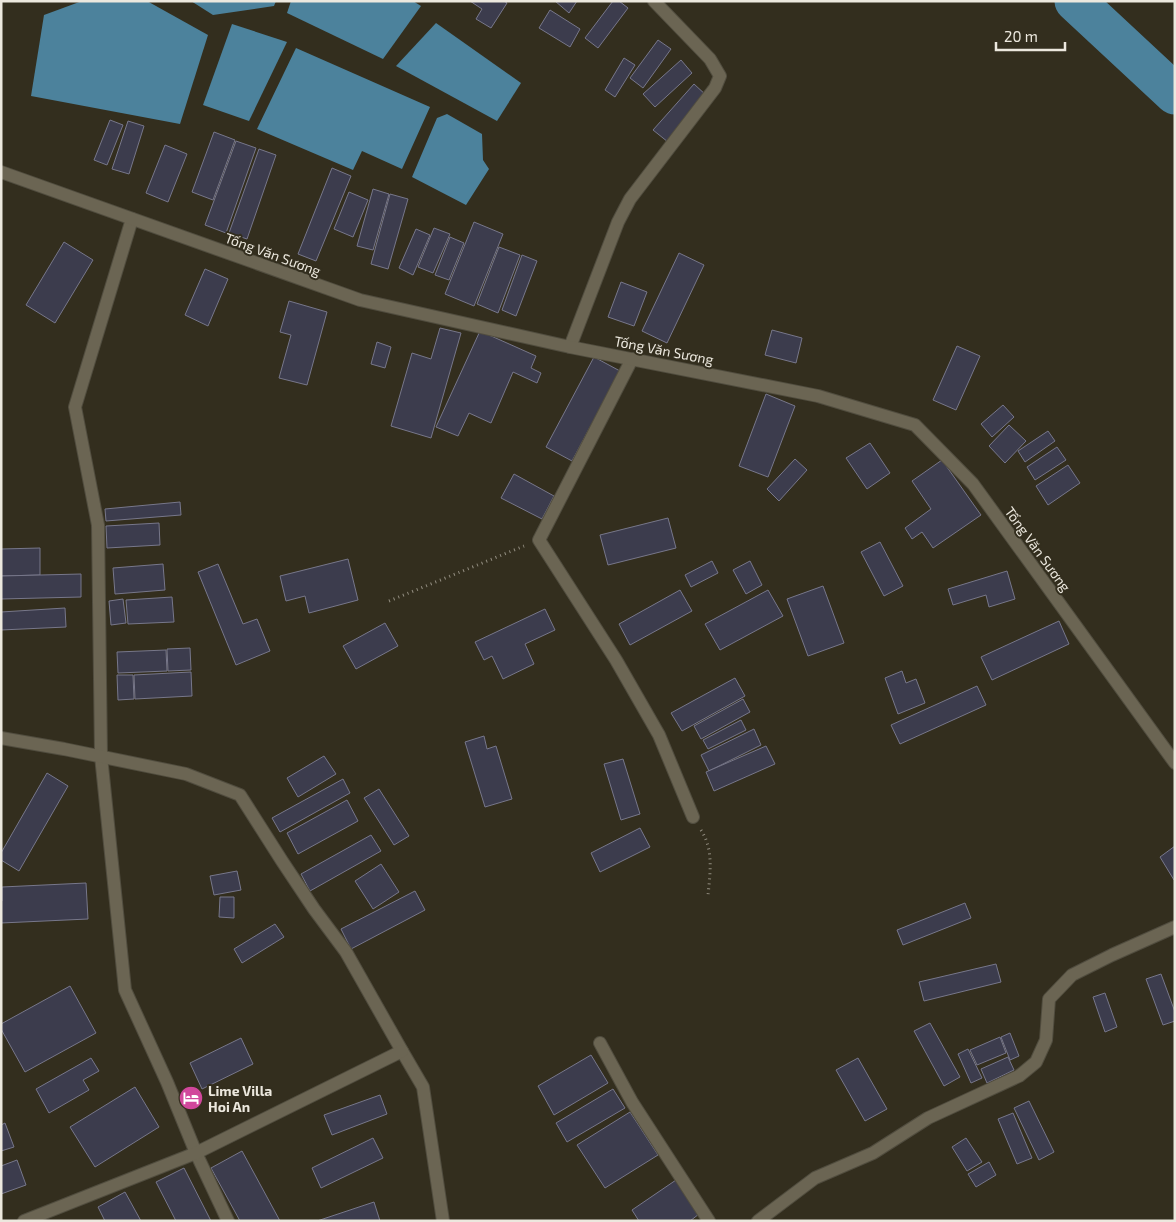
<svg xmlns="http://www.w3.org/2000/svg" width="1176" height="1222" font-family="'Exo 2',sans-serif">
  <rect width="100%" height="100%" fill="#332e1e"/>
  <g fill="#4c829c">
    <path d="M82,1H147L208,35L180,124L31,96L44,15Z"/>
    <path d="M191,1H276L274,6L213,15Z"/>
    <path d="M291,1H413L421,6L383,59L287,13Z"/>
    <path d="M436,23L521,83L497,121L396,66Z"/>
    <path d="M232,24L287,42L249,121L203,105Z"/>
    <path d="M296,48L430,107L402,169L362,151L353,170L257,129Z"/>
    <path d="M447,114L482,134L483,160L489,169L466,205L412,177L437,118Z"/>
  </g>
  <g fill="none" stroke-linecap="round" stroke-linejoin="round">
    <path stroke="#4c829c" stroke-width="41" d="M1075,1L1175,94"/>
  </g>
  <g fill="#3c3c4d" stroke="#77778a">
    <path d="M470,1H504L507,3L491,28L476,19L482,9Z"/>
    <path d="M555,1H577L569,13Z"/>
    <path d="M613,1H619L628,8L598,48L585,38Z"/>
    <path d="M550,10L580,29L570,47L539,28Z"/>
    <path d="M658,40L671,49L643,88L630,78Z"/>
    <path d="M624,58L635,65L615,97L605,90Z"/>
    <path d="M681,60L692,73L655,107L643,94Z"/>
    <path d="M694,84L707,96L668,142L653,130Z"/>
    <path d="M110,120L123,125L107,165L94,160Z"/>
    <path d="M128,121L144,126L129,174L112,169Z"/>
    <path d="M214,132L235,140L213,200L192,192Z"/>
    <path d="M236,141L256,148L226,233L205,225Z"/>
    <path d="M165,145L187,154L168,202L146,193Z"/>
    <path d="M259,149L276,155L247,239L229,233Z"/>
    <path d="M332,168L351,176L316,261L298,254Z"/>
    <path d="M373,189L389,194L373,250L357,246Z"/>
    <path d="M349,192L368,200L353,237L334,229Z"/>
    <path d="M390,194L408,199L388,269L371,264Z"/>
    <path d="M474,222L503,234L474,306L445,294Z"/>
    <path d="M434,228L450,234L433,273L418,267Z"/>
    <path d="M416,229L430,235L413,275L399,268Z"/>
    <path d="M450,237L464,243L449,280L435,275Z"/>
    <path d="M64,242L93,260L55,323L26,305Z"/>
    <path d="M499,247L520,255L498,313L477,304Z"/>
    <path d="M679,253L704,265L667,343L642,331Z"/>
    <path d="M522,255L537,261L516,316L502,310Z"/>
    <path d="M205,269L228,279L208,326L185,315Z"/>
    <path d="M621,282L647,292L634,326L608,317Z"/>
    <path d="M289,301L327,312L307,385L279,378L291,335L280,332Z"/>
    <path d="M440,328L461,333L431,438L391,426L412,353L431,359Z"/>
    <path d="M772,330L802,338L796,363L765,355Z"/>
    <path d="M480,331L536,356L531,368L541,373L537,383L513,372L491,423L469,413L458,436L436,427Z"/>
    <path d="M377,342L391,347L385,368L371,364Z"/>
    <path d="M957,346L980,356L956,410L933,400Z"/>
    <path d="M594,357L620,371L572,461L546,447Z"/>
    <path d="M766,394L795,406L768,477L739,466Z"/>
    <path d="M1003,405L1014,417L992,437L981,424Z"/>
    <path d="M1009,425L1026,441L1005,463L989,446Z"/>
    <path d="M1048,431L1055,441L1025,462L1018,451Z"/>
    <path d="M870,443L890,473L867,489L846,458Z"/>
    <path d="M1057,447L1066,460L1035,480L1027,467Z"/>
    <path d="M795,459L807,470L779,501L767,489Z"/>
    <path d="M942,460L981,515L933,548L922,532L912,539L905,528L931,509L912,481Z"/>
    <path d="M1068,465L1080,483L1048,505L1036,486Z"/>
    <path d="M514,474L554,496L542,519L501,498Z"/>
    <path d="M180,502L181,515L106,521L105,509Z"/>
    <path d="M668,518L676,548L608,565L600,535Z"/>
    <path d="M159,523L160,545L107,548L106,526Z"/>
    <path d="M880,542L903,586L884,596L861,552Z"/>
    <path d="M40,548V575L1,576V549Z"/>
    <path d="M348,559L358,600L309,613L305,596L286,601L280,576Z"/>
    <path d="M712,561L718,573L691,587L685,575Z"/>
    <path d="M750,561L762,585L746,594L733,570Z"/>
    <path d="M163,564L165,590L115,594L113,568Z"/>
    <path d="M218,564L243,624L257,619L270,651L236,665L198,572Z"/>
    <path d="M1007,571L1015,599L989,607L986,595L953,605L948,589Z"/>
    <path d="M81,574V597L1,599V576Z"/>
    <path d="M823,586L844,643L808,656L787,599Z"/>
    <path d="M680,590L692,611L630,645L619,624Z"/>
    <path d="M768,590L783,616L720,650L705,624Z"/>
    <path d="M172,597L174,622L128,624L126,600Z"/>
    <path d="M123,599L126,623L111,625L109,601Z"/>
    <path d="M65,608L66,627L1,630V612Z"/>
    <path d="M545,609L555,630L525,644L534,664L503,679L492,656L484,660L475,642Z"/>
    <path d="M1059,621L1069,644L992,680L981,657Z"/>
    <path d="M385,623L398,646L356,669L343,646Z"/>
    <path d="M190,648L191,670L168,671L167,649Z"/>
    <path d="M166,650L167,671L118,673L117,652Z"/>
    <path d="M902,671L906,683L916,679L925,703L898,714L885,678Z"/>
    <path d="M191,672L192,696L135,699L134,675Z"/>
    <path d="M117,675H133L134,699L118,700Z"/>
    <path d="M735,678L745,696L682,731L671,713Z"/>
    <path d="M977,686L986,705L900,744L891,725Z"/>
    <path d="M743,699L750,712L701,739L694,726Z"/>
    <path d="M741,720L746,730L708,749L703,740Z"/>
    <path d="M754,729L761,745L709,771L701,755Z"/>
    <path d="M484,736L487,749L496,746L512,799L485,807L465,742Z"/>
    <path d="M766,746L775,764L714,791L706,772Z"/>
    <path d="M324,756L336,774L298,797L287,778Z"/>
    <path d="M623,759L640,814L621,820L604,764Z"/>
    <path d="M47,773L68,786L19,871L1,860V853Z"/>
    <path d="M343,779L350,793L280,832L272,818Z"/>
    <path d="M379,789L409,836L394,845L364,798Z"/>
    <path d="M347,800L358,821L298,854L287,833Z"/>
    <path d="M640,828L650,847L600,872L591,853Z"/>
    <path d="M371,835L381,851L310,891L301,874Z"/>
    <path d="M1175,846V880H1174L1160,857Z"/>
    <path d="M381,864L399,892L373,909L355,881Z"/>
    <path d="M237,871L241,890L214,895L210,876Z"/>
    <path d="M86,883L88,919L1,923V901H2V887Z"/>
    <path d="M415,891L425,910L351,949L341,929Z"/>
    <path d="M220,897H234V918L219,917Z"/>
    <path d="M965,903L971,918L903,945L897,930Z"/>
    <path d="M275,924L284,937L242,963L234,949Z"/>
    <path d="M996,964L1001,982L924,1001L919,982Z"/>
    <path d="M1161,974L1175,1012V1021L1163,1025L1146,979Z"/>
    <path d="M70,986L96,1033L25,1072L1,1029V1024Z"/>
    <path d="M1105,993L1117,1027L1105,1032L1093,997Z"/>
    <path d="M930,1023L960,1077L944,1086L914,1031Z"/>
    <path d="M1010,1033L1019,1056L1010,1060L1001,1037Z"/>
    <path d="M1000,1037L1006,1053L977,1065L970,1050Z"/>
    <path d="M241,1038L253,1064L202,1089L190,1063Z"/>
    <path d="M968,1049L982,1078L971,1083L958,1054Z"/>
    <path d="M591,1055L608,1083L554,1115L538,1086Z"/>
    <path d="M1008,1057L1014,1070L987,1083L981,1069Z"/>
    <path d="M91,1058L99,1071L83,1080L89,1090L49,1113L36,1089Z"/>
    <path d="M858,1058L887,1109L865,1121L836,1070Z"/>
    <path d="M135,1087L159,1127L95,1167L70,1127Z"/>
    <path d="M613,1089L625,1108L567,1142L556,1123Z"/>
    <path d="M380,1095L387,1114L332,1135L324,1115Z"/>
    <path d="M1029,1101L1054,1152L1039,1160L1014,1108Z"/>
    <path d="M630,1112L658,1155L605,1188L577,1145Z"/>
    <path d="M1013,1113L1032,1158L1017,1164L998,1119Z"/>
    <path d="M5,1123L14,1147L1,1151V1125Z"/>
    <path d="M373,1138L383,1158L321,1188L312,1168Z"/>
    <path d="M966,1138L982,1162L967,1171L952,1147Z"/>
    <path d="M242,1151L280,1221H240L211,1168Z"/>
    <path d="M17,1160L26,1185L1,1194V1166Z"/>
    <path d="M989,1162L996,1175L976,1187L968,1174Z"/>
    <path d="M184,1168L211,1221H176L156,1182Z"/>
    <path d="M676,1180L699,1214L690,1221H639L632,1210Z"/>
    <path d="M125,1192L141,1221H105L98,1207Z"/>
    <path d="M374,1202L380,1221H317Z"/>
  </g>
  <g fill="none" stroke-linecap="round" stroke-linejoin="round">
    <g stroke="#514d3f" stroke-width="14">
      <path id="service" d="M632,359L539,540L616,660L659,735L693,817"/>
    </g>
    <g stroke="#514d3f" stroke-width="14">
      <g id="minor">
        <path d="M132,219L75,407L98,525L101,756L125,990L167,1082L196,1153L228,1221"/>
        <path d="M570,347L618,222L630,199L715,88L720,76L710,59L654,1"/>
        <path d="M1,738L64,749L186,774L240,795L282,861L314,909L346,952L402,1051L423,1087L443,1221"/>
        <path d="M600,1043L632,1102L709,1221"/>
        <path d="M24,1221L196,1153L402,1051"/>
        <path d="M758,1221L815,1178L873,1153L928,1118L1019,1076L1036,1062L1046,1040L1049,999L1072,975L1112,955L1175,927"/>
      </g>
    </g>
    <g stroke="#514d3f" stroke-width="14">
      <path id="tertiary" d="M1,172L360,300L570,347L818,396L915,425L973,484L1175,763"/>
    </g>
    <g stroke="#938e81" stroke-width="3" stroke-dasharray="1 4" stroke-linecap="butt">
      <path d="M389,601L524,546"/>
      <path d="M701,830C714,850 710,873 708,896"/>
    </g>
    <use href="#service" stroke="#6b6553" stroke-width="12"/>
    <use href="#minor" stroke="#6b6553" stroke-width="12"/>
    <use href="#tertiary" stroke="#6b6553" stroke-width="12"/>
  </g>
  <defs>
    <g id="hotel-disc" transform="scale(1.25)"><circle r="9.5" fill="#d1479c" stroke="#332e1e"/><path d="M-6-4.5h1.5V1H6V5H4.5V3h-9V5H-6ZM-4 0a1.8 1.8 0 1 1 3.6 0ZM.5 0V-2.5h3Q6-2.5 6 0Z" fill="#fff"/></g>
  </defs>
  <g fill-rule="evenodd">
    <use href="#hotel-disc" x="191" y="1098"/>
  </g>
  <g text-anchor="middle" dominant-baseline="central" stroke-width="4" stroke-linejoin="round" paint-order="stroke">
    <g font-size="14" fill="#ece8de" stroke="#332e1e">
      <text transform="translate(273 254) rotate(20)">Tống Văn Sương</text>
      <text transform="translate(664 350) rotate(11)">Tống Văn Sương</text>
      <text transform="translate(1038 549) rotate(54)">Tống Văn Sương</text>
    </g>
    <g font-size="14" font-weight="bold" fill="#ece8de" stroke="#332e1e" text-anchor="start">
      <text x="208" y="1090">Lime Villa<tspan x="208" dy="16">Hoi An</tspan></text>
    </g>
  </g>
  <rect width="1176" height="1222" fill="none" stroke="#ece8de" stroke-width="5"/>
  <path d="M996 42v8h69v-8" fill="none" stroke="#ece8de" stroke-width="2.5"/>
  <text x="1004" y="42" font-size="15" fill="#ece8de" stroke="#332e1e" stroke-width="4" paint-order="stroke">20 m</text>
</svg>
